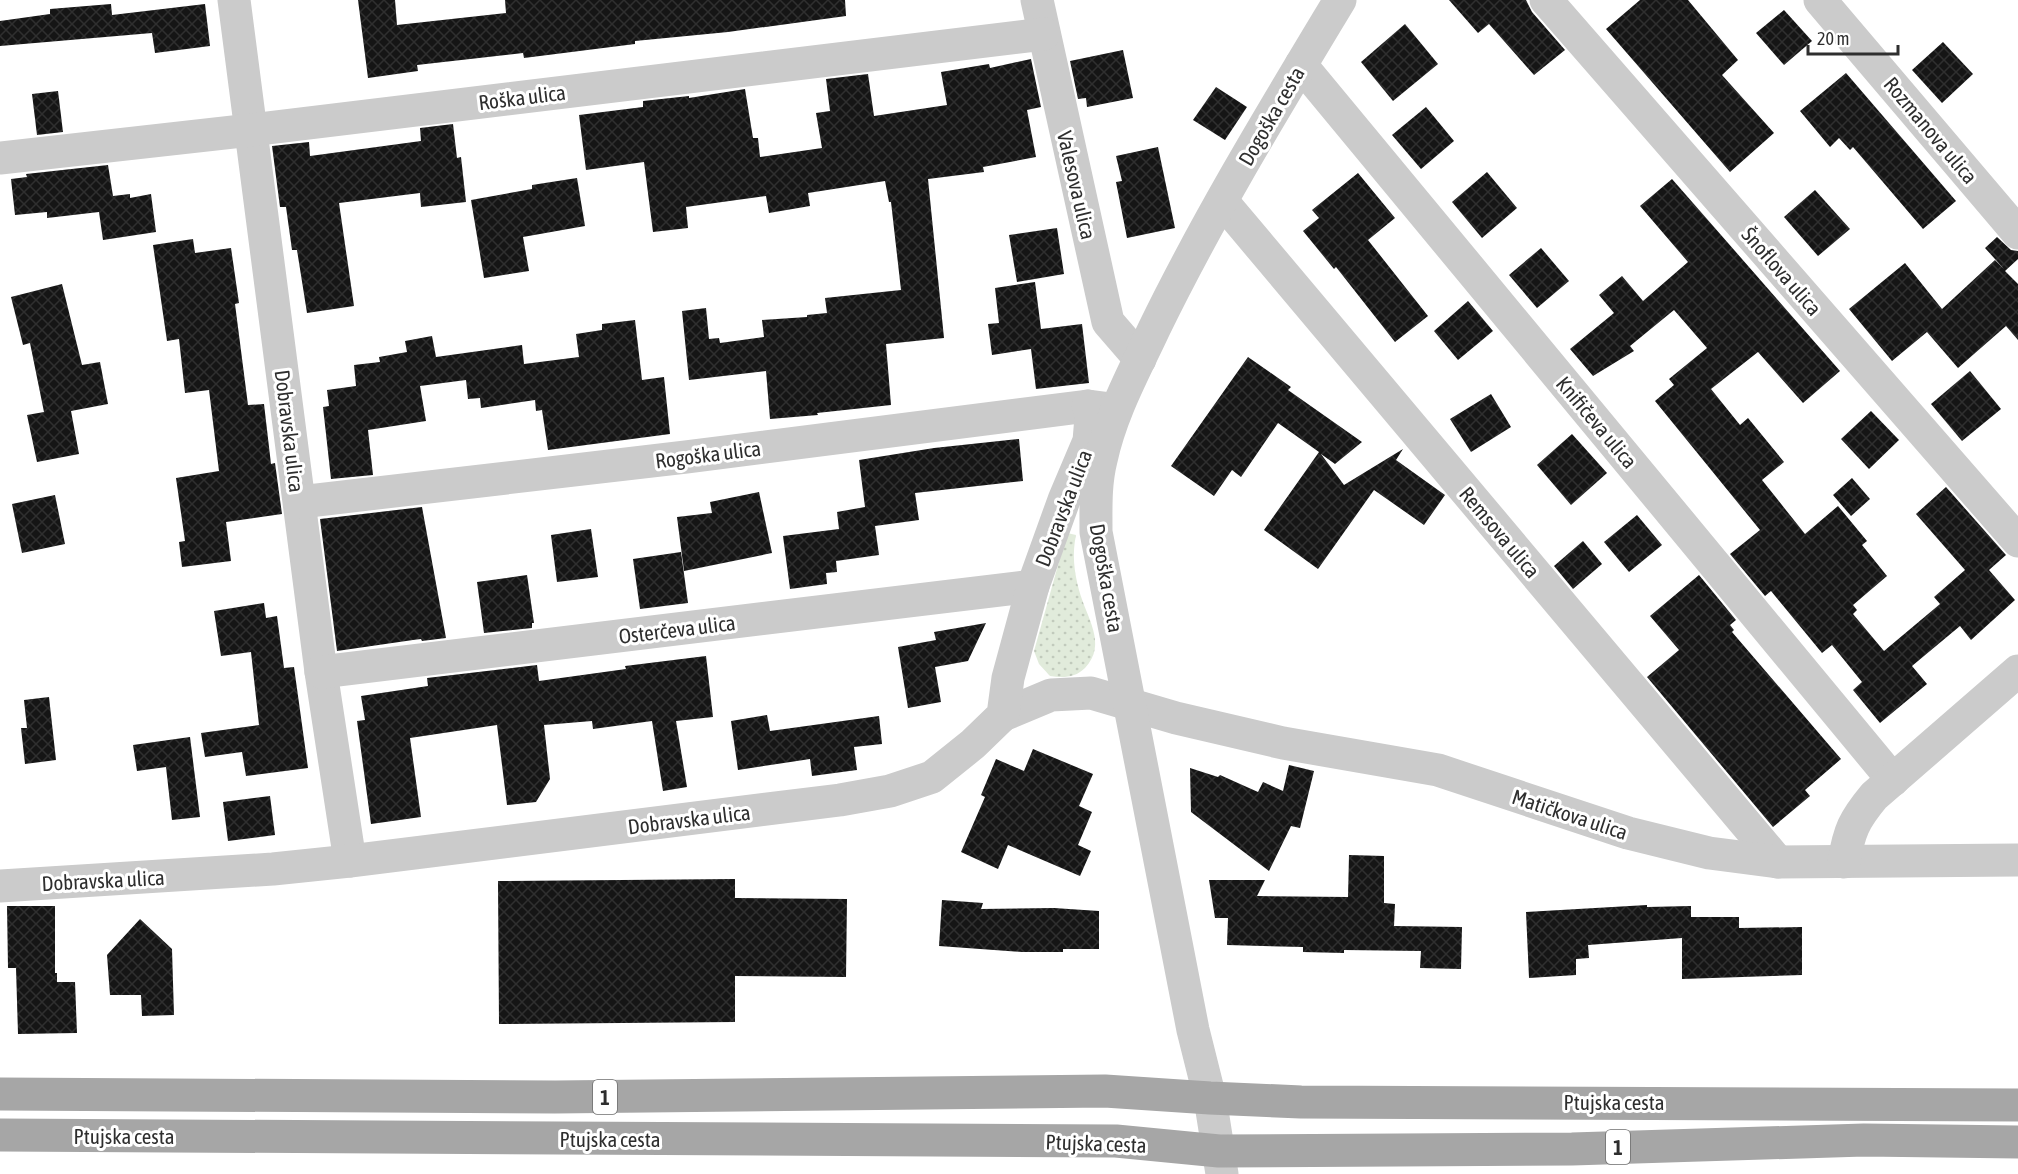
<svg xmlns="http://www.w3.org/2000/svg" width="2018" height="1174" font-family="'Asap Condensed',sans-serif">
  <defs>
    <pattern id="grass-dots" width="8" height="8" patternUnits="userSpaceOnUse" patternTransform="scale(1.5)"><rect width="8" height="8" fill="#e1ebdb"/><path d="M2 2h.1M6 6h.1" fill="none" stroke="#c1cabc" stroke-width="1.8" stroke-linecap="round"/></pattern>
    <pattern id="building-cross-hatch" width="8" height="8" patternUnits="userSpaceOnUse" patternTransform="scale(1.5)"><rect width="8" height="8" fill="#151515"/><path d="M0 0l8 8M0 8l8-8" fill="none" stroke="#2f2f2f"/></pattern>
  </defs>
  <rect width="100%" height="100%" fill="#fff"/>
  <path fill="url(#grass-dots)" d="M1067,533L1076,535C1072,554 1074,571 1079,590C1086,617 1108,644 1085,668C1075,678 1063,678 1050,676L1039,664L1034,651Z"/>
  <g fill="url(#building-cross-hatch)">
    <path d="M358,0H395L397,25L506,13L505,0H845L846,16L728,32L635,41V44L524,58L523,53L417,65L418,71L368,78Z"/>
    <path d="M1449,0H1526L1532,12L1565,50L1534,75L1489,24L1478,33Z"/>
    <path d="M1640,0H1688L1738,60L1722,75L1774,133L1730,172L1606,29Z"/>
    <path d="M111,4L112,15L205,4L210,46L155,53L152,33L0,46V21L50,14V9Z"/>
    <path d="M1784,10L1812,41L1784,65L1756,33Z"/>
    <path d="M1405,24L1438,64L1393,101L1361,62Z"/>
    <path d="M1943,42L1973,74L1942,103L1912,70Z"/>
    <path d="M1123,50L1133,98L1087,107L1086,98L1078,99L1070,61Z"/>
    <path d="M1031,59L1041,107L1027,110L1036,157L983,167L984,172L928,179L944,338L886,344L891,405L817,413L818,415L770,419L766,371L689,380L682,311L706,308L709,339L719,338L720,343L764,337L762,320L807,317V315L827,313L825,298L901,290L891,202H889L885,181L808,193L810,206L769,213L766,196L686,207L688,228L653,232L644,162L586,170L579,115L643,107V101L689,96V98L745,89L753,138H758L760,157L822,148L816,113L830,111L826,79L868,74L874,116L947,105L941,72L989,64L990,68Z"/>
    <path d="M1846,73L1956,201L1923,229L1853,147L1850,150L1839,138L1830,147L1800,111Z"/>
    <path d="M1216,87L1247,107L1225,140L1193,120Z"/>
    <path d="M58,91L63,132L37,135L32,94Z"/>
    <path d="M1426,107L1454,141L1421,169L1392,135Z"/>
    <path d="M453,124L457,158L461,157L466,202L421,207L420,193L339,203L354,306L307,313L297,250H292L286,207H280L272,146L309,142L310,156L421,141L420,128Z"/>
    <path d="M1158,147L1175,228L1127,238L1116,182L1122,181L1116,156Z"/>
    <path d="M108,165L113,196L130,194V198L151,194L156,232L103,240L99,212L47,218V212L15,215L11,179L27,177L26,174Z"/>
    <path d="M1487,172L1517,208L1482,238L1452,202Z"/>
    <path d="M1358,173L1395,218L1368,240L1428,316L1395,342L1336,267L1334,269L1303,231L1319,218L1312,210Z"/>
    <path d="M577,178L585,226L523,237L529,271L484,278L471,200L532,189V185Z"/>
    <path d="M1672,179L1840,371L1803,403L1758,352L1711,389L1740,425L1748,418L1784,462L1762,480L1805,534L1838,506L1867,541L1862,545L1887,576L1853,605L1857,610L1853,614L1884,651L1940,604L1934,597L1965,570L1916,514L1946,487L2006,555L1989,570L2015,600L1971,640L1960,626L1912,666L1927,684L1880,723L1853,690L1862,682L1832,645L1822,653L1771,591L1765,596L1730,554L1760,530L1655,401L1674,385L1669,379L1707,348L1674,310L1630,346L1634,351L1593,376L1570,349L1614,313L1599,295L1622,276L1643,301L1688,262L1640,206Z"/>
    <path d="M1815,190L1850,229L1818,256L1784,217Z"/>
    <path d="M1057,228L1064,274L1017,282L1009,235Z"/>
    <path d="M1997,237L2011,250L2018,251V259L2005,271L2018,284V340L2006,326L1958,368L1927,332L1892,361L1849,309L1905,263L1942,309L1995,260L2004,269L1985,248Z"/>
    <path d="M193,239L195,253L231,248L239,303L235,304L248,405L264,404L271,464L275,463L282,514L226,522L231,561L182,567L179,542L185,541L176,478L219,471L209,390L185,393L179,339L167,341L153,245Z"/>
    <path d="M1541,248L1569,281L1537,308L1509,275Z"/>
    <path d="M1035,282L1041,329L1082,324L1089,383L1036,389L1031,349L992,355L988,324L999,323L995,288Z"/>
    <path d="M62,284L82,365L100,362L108,404L71,411L79,454L37,462L27,415L44,412L30,343L23,345L11,297Z"/>
    <path d="M1468,301L1493,331L1458,360L1434,331Z"/>
    <path d="M635,320L642,380L664,377L670,434L548,450L542,410L536,411L535,400L481,408L480,398L468,399L466,380L420,386L426,421L368,430L373,475L331,479L323,407L329,406L327,390L356,386L354,365L380,362L379,357L407,352L405,341L432,336L436,357L522,345L524,364L579,357L576,334L602,330V324Z"/>
    <path d="M1248,357L1291,387L1288,390L1362,442L1335,464L1321,454L1344,485L1403,449L1396,460L1445,495L1424,525L1374,490L1318,569L1264,530L1319,452L1278,423L1241,477L1232,470L1214,496L1171,466Z"/>
    <path d="M1970,371L2001,409L1962,441L1931,404Z"/>
    <path d="M1491,394L1511,427L1471,452L1450,419Z"/>
    <path d="M1871,411L1899,440L1869,469L1841,439Z"/>
    <path d="M1572,434L1607,473L1571,505L1537,465Z"/>
    <path d="M1019,439L1023,481L915,493L919,520L875,526L879,555L836,561L837,572L826,573L827,584L790,589L783,536L839,529L837,512L865,507L859,460L934,448Z"/>
    <path d="M1852,478L1870,499L1851,516L1833,495Z"/>
    <path d="M759,492L772,553L684,571L677,517L712,513L710,502Z"/>
    <path d="M55,495L65,544L22,553L12,504Z"/>
    <path d="M422,507L446,638L422,641L421,639L413,640L337,651L320,519Z"/>
    <path d="M1637,515L1662,545L1629,572L1604,542Z"/>
    <path d="M591,529L598,577L557,582L551,535Z"/>
    <path d="M1583,541L1602,564L1573,589L1554,566Z"/>
    <path d="M681,552L688,603L640,609L633,559Z"/>
    <path d="M527,575L534,623H532V628L484,633L477,582Z"/>
    <path d="M1699,575L1736,620L1730,625L1734,630L1732,632L1841,759L1805,790L1810,796L1773,827L1647,677L1679,650L1650,616Z"/>
    <path d="M264,603L266,618L277,616L284,668L294,667L308,768L246,776L242,752L205,757L201,733L259,725L251,652L221,656L214,611Z"/>
    <path d="M986,623L968,661L935,667L941,702L908,708L898,647L936,640L934,632Z"/>
    <path d="M706,656L713,717L676,721L687,787L663,791L652,721L593,729L592,721L544,725L550,779L536,802L507,805L497,725L410,738L421,817L371,824L357,721L365,720L361,696L428,686L427,678L537,665L539,681L626,669L625,666Z"/>
    <path d="M49,697L56,760L25,764L21,728H27L24,700Z"/>
    <path d="M767,715L770,731L879,716L882,744L854,747L857,770L812,776L810,759L738,770L731,721Z"/>
    <path d="M190,737L200,817L172,820L166,767L137,771L133,745Z"/>
    <path d="M1033,749L1093,774L1079,806L1092,812L1078,845L1091,851L1080,876L1008,845L998,869L961,852L985,797L981,795L996,759L1024,771Z"/>
    <path d="M1289,765L1314,771L1300,828L1291,826L1269,871L1191,812L1190,768L1218,777L1220,775L1258,792L1263,782L1283,791Z"/>
    <path d="M270,796L275,835L228,841L223,802Z"/>
    <path d="M1349,855L1384,856V903L1395,904L1394,926L1462,927L1461,969L1420,968L1421,951L1344,950V953L1303,952V947L1227,945L1228,918H1215L1209,880H1265L1257,896L1348,897Z"/>
    <path d="M735,879V898L847,899L846,977L735,976V1022L499,1024L498,881Z"/>
    <path d="M942,900L983,903L981,909L1054,908L1099,911V949H1063V952H1022L939,946Z"/>
    <path d="M1647,905V907L1691,906V917H1739V928L1802,927V975L1682,979V938L1588,945L1589,958L1576,959V975L1529,978L1526,912Z"/>
    <path d="M7,906H55V973H57V982H75L77,1033L18,1034L16,968H8Z"/>
    <path d="M140,919L172,949L174,1015L142,1016L141,995H110L107,955Z"/>
  </g>
  <g fill="none" stroke-linecap="round" stroke-linejoin="round">
    <g stroke="#cbcbcb" stroke-width="33">
      <path d="M234,0L321,672L350,861"/>
      <path d="M1037,0L1108,322L1140,359"/>
      <path d="M1546,0L2018,541"/>
      <path d="M1820,0L2018,233"/>
      <path d="M1301,65L1893,780"/>
      <path d="M0,158L251,130L1044,34"/>
      <path d="M1222,201L1778,862"/>
      <path d="M300,502L686,457L1088,406L1111,409"/>
      <path d="M321,672L1033,586"/>
      <path d="M1003,715L1051,695L1091,693L1176,718L1283,743L1438,770L1628,833L1709,853L1778,862L2018,860"/>
      <path d="M1844,862C1849,831 1854,820 1874,796L2018,671"/>
      <path d="M0,886L273,869L350,861L840,800L890,791L932,777L973,744L1003,715L1008,678L1033,586L1064,500L1089,441L1091,417L1088,406"/>
      <path d="M1222,1174L1210,1098L1193,1030L1096,532C1096,508 1095,484 1101,460C1111,413 1134,372 1154,329C1209,216 1275,108 1340,0"/>
    </g>
    <g stroke="#a6a6a6" stroke-width="33">
      <path d="M0,1094L555,1097L1105,1091L1210,1098L1301,1102L2018,1105"/>
      <path d="M0,1135L1116,1141L1219,1151L1572,1149L1864,1140L2018,1142"/>
    </g>
  </g>
  <g text-anchor="middle" dominant-baseline="central" stroke-width="6" stroke-linejoin="round" paint-order="stroke">
    <g fill="#fff" stroke="#6d6d6d" stroke-width="1.5">
      <rect x="593" y="1080" width="24" height="34" rx="4.5"/>
      <rect x="1606" y="1130" width="24" height="34" rx="4.5"/>
    </g>
    <g font-size="20" font-weight="bold" fill="#2e2e2e">
      <text x="605" y="1097">1</text>
      <text x="1618" y="1147">1</text>
    </g>
    <g font-size="21" fill="#2e2e2e" stroke="#fff">
      <text transform="translate(522 97) rotate(-7)">Roška ulica</text>
      <text transform="translate(1271 116) rotate(-60)">Dogoška cesta</text>
      <text transform="translate(1931 130) rotate(50)">Rozmanova ulica</text>
      <text transform="translate(1077 185) rotate(77)">Valesova ulica</text>
      <text transform="translate(1782 271) rotate(49)">Šnoflova ulica</text>
      <text transform="translate(1597 422) rotate(50)">Knifičeva ulica</text>
      <text transform="translate(290 431) rotate(83)">Dobravska ulica</text>
      <text transform="translate(708 454) rotate(-7)">Rogoška ulica</text>
      <text transform="translate(1063 508) rotate(-69)">Dobravska ulica</text>
      <text transform="translate(1500 532) rotate(50)">Remsova ulica</text>
      <text transform="translate(1107 578) rotate(80)">Dogoška cesta</text>
      <text transform="translate(677 629) rotate(-7)">Osterčeva ulica</text>
      <text transform="translate(1570 814) rotate(18)">Matičkova ulica</text>
      <text transform="translate(689 819) rotate(-7)">Dobravska ulica</text>
      <text transform="translate(103 880) rotate(-3)">Dobravska ulica</text>
      <text x="1614" y="1102">Ptujska cesta</text>
      <text x="124" y="1136">Ptujska cesta</text>
      <text x="610" y="1139">Ptujska cesta</text>
      <text transform="translate(1096 1143) rotate(2)">Ptujska cesta</text>
    </g>
  </g>
  <path d="M1808 45v9h90v-9" fill="none" stroke="#2e2e2e" stroke-width="3"/>
  <text x="1817" y="45" font-size="18" fill="#2e2e2e" stroke="#ffffff" stroke-width="4.5" paint-order="stroke">20 m</text>
</svg>
